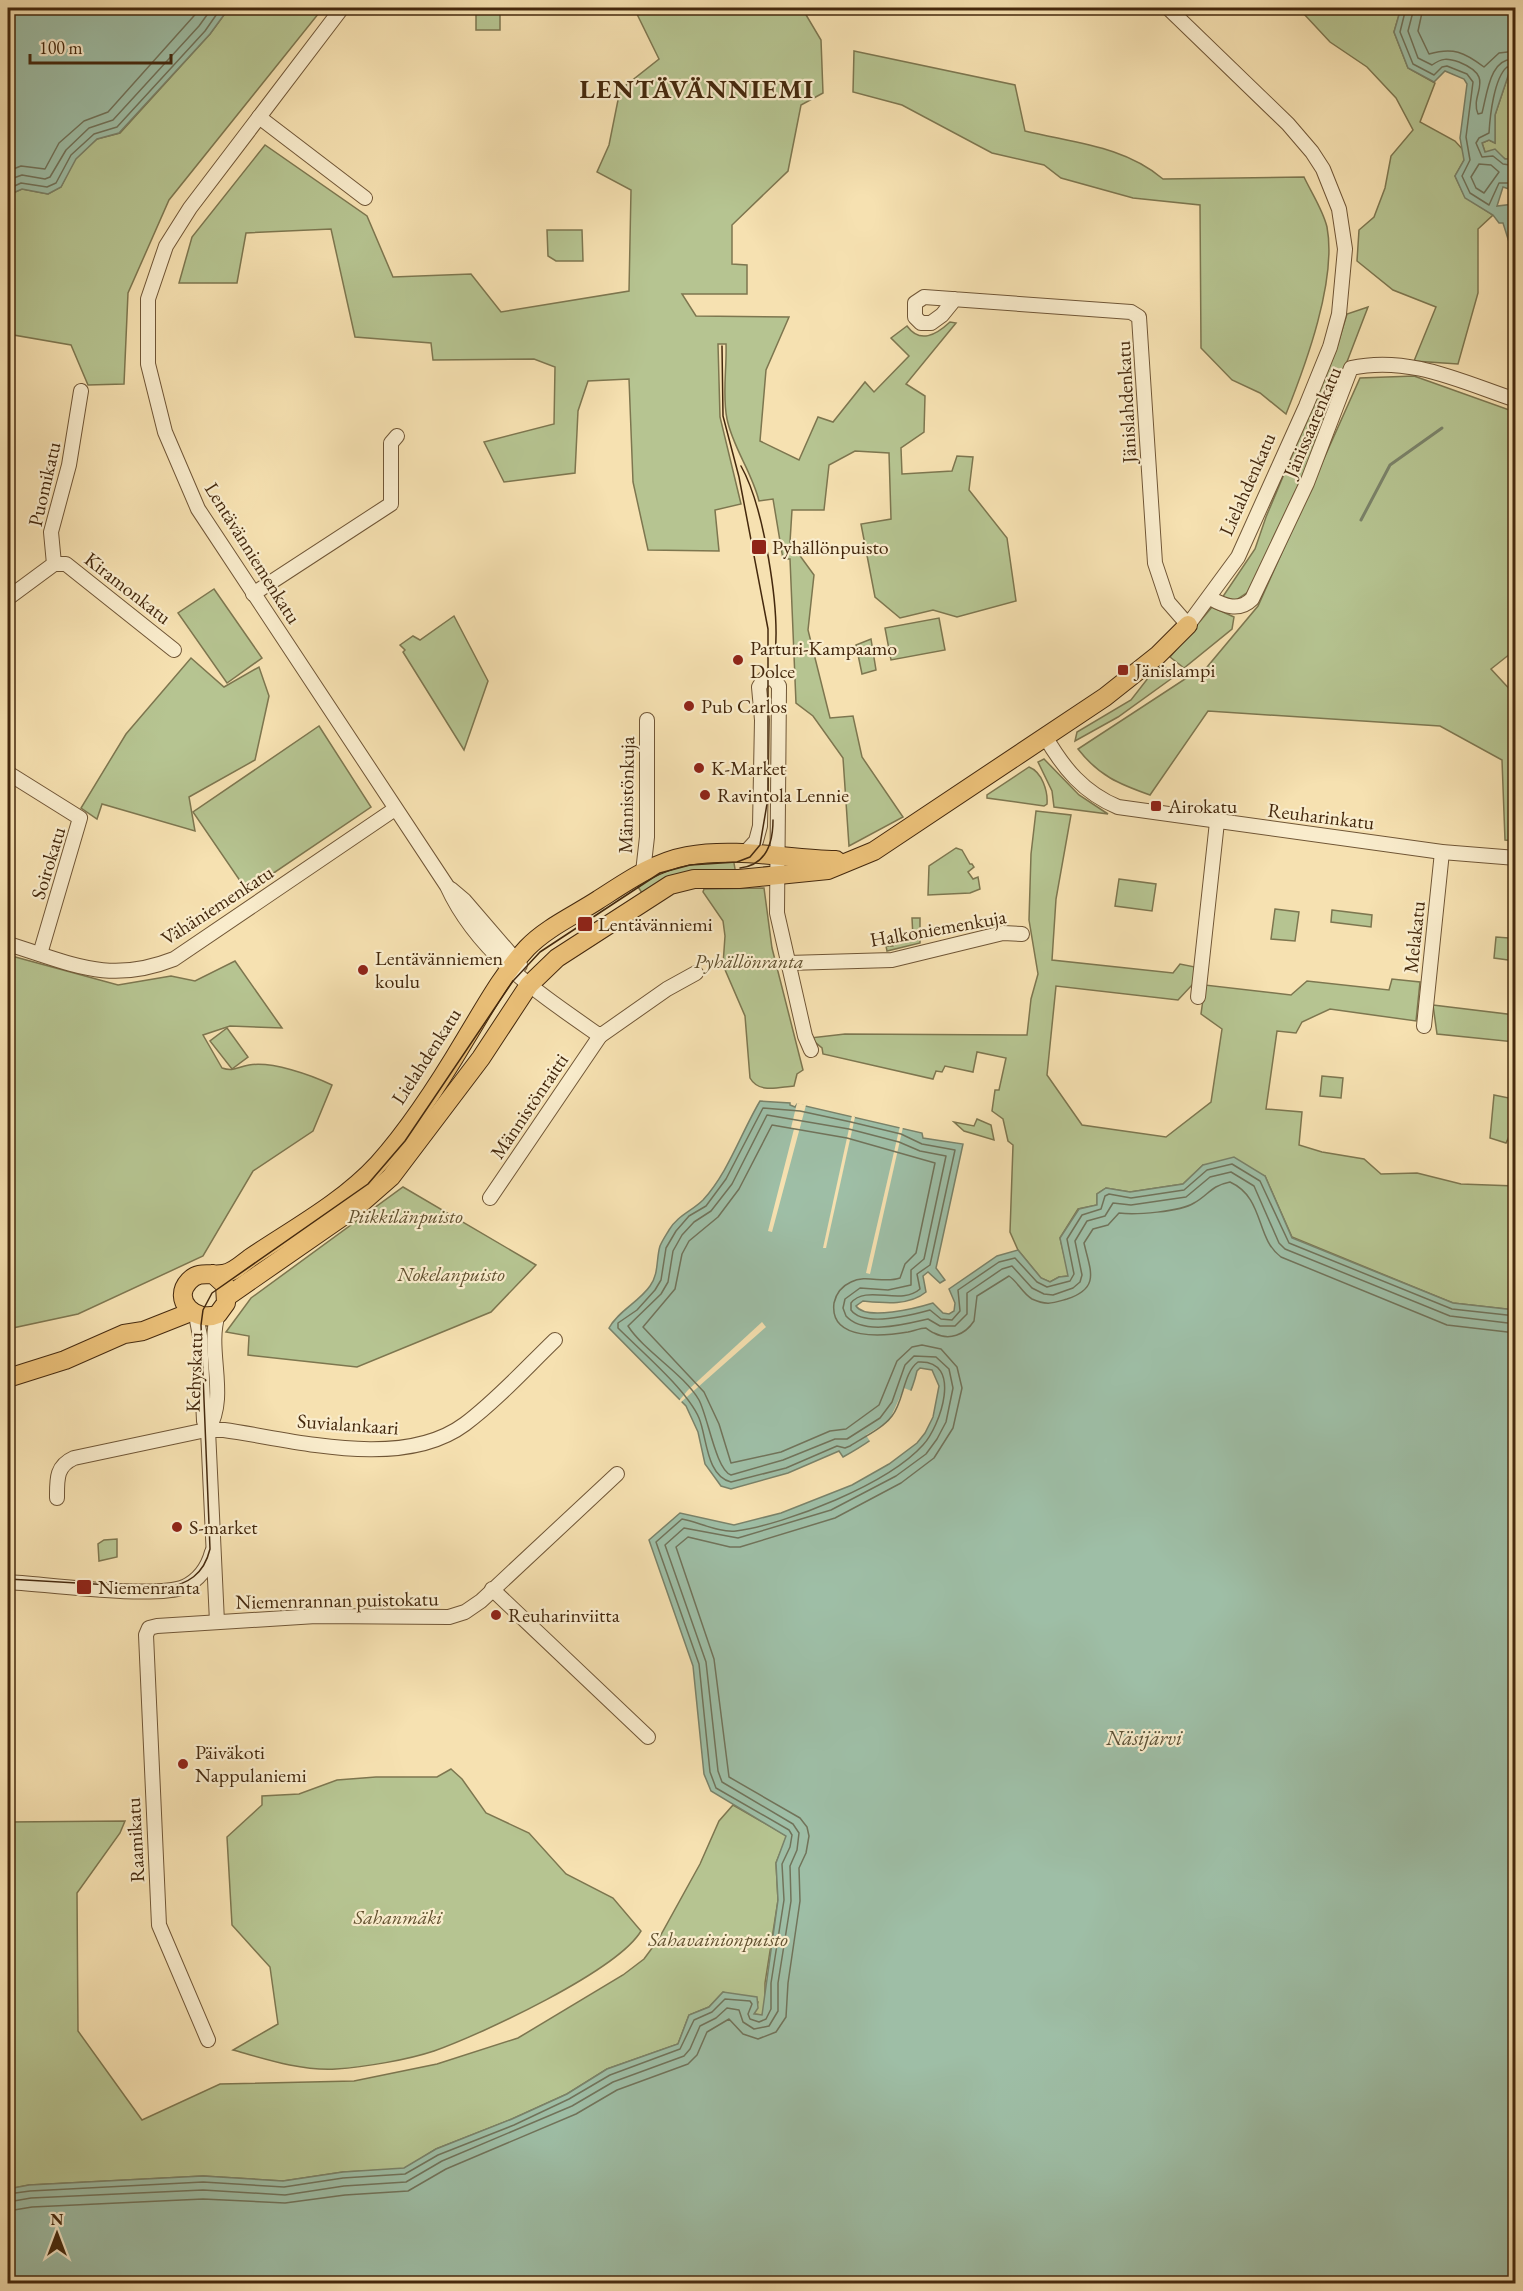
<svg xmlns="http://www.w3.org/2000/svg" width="1523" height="2291" font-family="'EB Garamond',serif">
  <rect width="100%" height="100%" fill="#f6e1b1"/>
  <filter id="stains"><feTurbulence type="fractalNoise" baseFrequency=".00333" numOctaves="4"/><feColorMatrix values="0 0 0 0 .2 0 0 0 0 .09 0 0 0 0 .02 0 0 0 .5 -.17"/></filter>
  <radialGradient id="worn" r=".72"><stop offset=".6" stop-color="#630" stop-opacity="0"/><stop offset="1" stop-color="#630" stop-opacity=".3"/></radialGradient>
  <g fill="#b6c491" stroke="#7d764f" stroke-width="1.5">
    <path d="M229,8H316L319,13L169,200L128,293L124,384L88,385L71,345L8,334V195L22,189L48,194L61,187L75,159L97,139L120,133L210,34Z"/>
    <rect x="476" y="8" width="24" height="22"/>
    <path d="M634,8H802L821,40L823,93L801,105L788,171L732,225V264L747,265V294H682L696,316L789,317L766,370L760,441L799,460L818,417L833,422L865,382L874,392L909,356L891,338L907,326C920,344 936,335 950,322L956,323L906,384L925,396L924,432L901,448L902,474L952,471L957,456L973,457L969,490L1007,538L1016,601L957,617L933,610L900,618L875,597L861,524L891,519L889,453L855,451L829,465L824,510H792L790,542L814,575L808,630L830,718L853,716L862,757L903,817L849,846L843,758L813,716L796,703L790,559H783L773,499L759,501C752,472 733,448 727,419C722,395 727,368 726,344H718L720,417L741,504L715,510L719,551L648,550L633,482L629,379L588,381L578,411L575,473L504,482L484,442L554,424L555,367L534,359L433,360L431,343L355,337L331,229L246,233L237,283H179L192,237L265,145L367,216L393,277L471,274L501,312L629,291L631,190L597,172L609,145L620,90L659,59Z"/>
    <path d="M1303,8H1401L1394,32L1408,68L1435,83L1420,122L1455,141L1465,152L1464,160L1455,176L1465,197L1493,215L1478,229V293L1458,364L1414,361L1436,307L1393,290L1357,261L1359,230L1374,217L1385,188L1391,156L1413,130L1396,98L1367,67L1330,42L1303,13Z"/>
    <path d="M854,51L1015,85L1025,131C1074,143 1124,146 1163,179L1304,177C1311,192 1323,210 1327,227C1337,280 1306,364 1286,414L1260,393L1232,380L1201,348L1200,205L1133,198L1061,178L1044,165L992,153L902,105L853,92Z"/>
    <path d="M1509,73L1514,74L1516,83L1515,162L1485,152L1482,143L1489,140L1495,143V115Z"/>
    <path d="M547,230H582L583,261H556L548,256Z"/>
    <path d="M1368,307L1292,505L1271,551L1248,592L1236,600L1222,598L1255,549L1266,517L1336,350L1347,314Z"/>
    <path d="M1414,376L1515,412V650L1491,669L1515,695V841L1505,840L1502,760L1440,726L1208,711L1150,795C1119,784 1099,776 1078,749L1188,677L1202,673L1258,606L1360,378Z"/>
    <path d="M214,589L262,658L227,683L178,613Z"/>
    <path d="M1212,607L1234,617L1232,629L1184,668L1170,657Z"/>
    <path d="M454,616L488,681L464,750L403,652L405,650L400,645L413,636L420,640Z"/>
    <path d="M939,618L945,650L891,660L885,628Z"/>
    <path d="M871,639L876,670L862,674L856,645Z"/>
    <path d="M191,658L224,687L259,667L269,696L255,760L189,797L195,831L102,804L97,819L81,808L126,734Z"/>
    <path d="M1163,665L1175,676L1118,717L1075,741L1077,732L1131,700L1152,673Z"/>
    <path d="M319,726L371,807L247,891L193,812Z"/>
    <path d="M1044,759L1079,795L1108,814L1054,807L1052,791L1038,762Z"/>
    <path d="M1029,767C1042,772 1048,791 1047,804L1044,806L987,798V795Z"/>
    <path d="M1036,811L1071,815L1056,899L1052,960L1173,973L1180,964L1195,967L1193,984L1178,1000L1056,986L1047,1075L1082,1125L1166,1137L1211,1102L1222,1029L1201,1014L1205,985L1291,995L1307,981L1389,990L1392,979L1420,982L1416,1021L1330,1009L1302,1022L1296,1033L1277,1031L1266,1109L1302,1112L1299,1145L1322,1152L1364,1159L1381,1174L1417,1173L1461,1184L1515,1186V1310L1453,1303L1292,1237L1265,1176L1203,1165L1183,1184L1130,1192L1106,1188L1097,1194V1205L1078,1209L1060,1238L1069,1276L1059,1277L1050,1282L1041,1278L1018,1250L1010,1232L1013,1145L1008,1141L1003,1119L992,1111L995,1090H999L1006,1058L977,1052L973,1072L945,1066L942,1072L936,1071L933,1079L823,1054L822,1048L810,1038L845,1034L1027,1035L1031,999L1038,974L1029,920L1031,854Z"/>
    <path d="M956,848L962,850L970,864H972L974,867L968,872L973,879L978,877L980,889L970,893L928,895L929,866Z"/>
    <path d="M733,857L736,875L644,896L634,881L655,870Z"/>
    <path d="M1119,879L1156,884L1152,911L1115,906Z"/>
    <path d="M764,888L772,948L803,1070L797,1074L794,1086C779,1087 759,1094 750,1078L745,1016L723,965L725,936L723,921L703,892L704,889Z"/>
    <path d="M1275,909L1299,912L1295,941L1271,939Z"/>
    <path d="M1332,910L1372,915L1371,927L1331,922Z"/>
    <path d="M912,918H920V943L887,951L886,946H893L894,938H913Z"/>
    <path d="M1511,927L1515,928V961L1494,958L1496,937L1509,938Z"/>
    <path d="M8,955L118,985L171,976L195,981L235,961L282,1028L230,1026L203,1035L222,1068C234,1072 237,1067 249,1065C272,1061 311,1075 332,1085L313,1131L253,1171L203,1256L78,1314L8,1329Z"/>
    <path d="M1433,1005L1515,1015V1042L1437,1034Z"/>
    <path d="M227,1028L248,1057L232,1069L210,1041Z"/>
    <path d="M1322,1076L1343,1078L1341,1098L1320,1096Z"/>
    <path d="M1494,1095L1514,1099L1511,1132L1506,1143L1490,1138Z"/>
    <path d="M977,1119L991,1125L994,1140L964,1131L954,1122L974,1126Z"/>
    <path d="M403,1187L536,1265L491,1312L357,1367L248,1355L249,1336L226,1332L251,1298Z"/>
    <path d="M117,1539V1557L99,1561L98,1544L104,1540Z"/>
    <path d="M451,1769L462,1779L486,1813L529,1833L566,1874L613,1898L641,1931C617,1971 482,2034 434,2051C407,2060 365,2067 336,2069C301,2071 265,2059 233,2050L278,2024L270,1967L232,1925L227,1837L262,1805V1796L299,1794L337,1780L376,1777H437Z"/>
    <path d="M733,1805L787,1836L776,1863L778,1900L765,1983V2008L762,2015L754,2014L758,2002L723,1992L709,2007L689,2015L678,2044L607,2069L567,2094L512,2119L436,2149L404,2169L343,2172L283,2181L203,2176L29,2185L8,2189V1822L125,1821L120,1833L77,1893L78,2031L142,2120L220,2084L354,2081L437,2064L518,2038L623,1975L644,1959L658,1940L700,1864L719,1821Z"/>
  </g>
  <g fill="#9ebea6" stroke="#7a8269" stroke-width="1.5">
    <path d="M8,8H229L210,34L119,133L97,139L76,159L61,187L48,194L22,189L8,195Z"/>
    <path d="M1401,8H1515V83L1514,74L1509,73L1495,115V143L1489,140L1482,143L1485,152L1495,149L1505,159H1512L1515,162V196L1509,189L1503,187L1497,206L1514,204L1515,200L1513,199L1515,197V261L1503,223H1499L1493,215L1465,198L1455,176L1464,160L1460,138L1467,84L1464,79L1445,71L1434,82L1408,68L1394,32Z"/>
    <path d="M760,1101L790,1103V1105L795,1107L797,1104L922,1133L923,1138L963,1144L936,1268L945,1280L940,1283L928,1272L923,1276L926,1292C909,1306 884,1303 863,1301L856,1306C866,1321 917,1308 933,1303L943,1313L949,1314L954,1311L955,1303L949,1289L997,1256L1018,1250L1041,1278L1050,1282L1059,1277L1068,1276L1060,1238L1079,1209L1097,1205V1194L1106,1188L1130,1192L1183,1184L1203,1165L1234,1157L1265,1176L1292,1238L1453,1303L1515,1310V2283L8,2284V2189L29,2185L203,2176L283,2181L343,2172L404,2168L436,2149L512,2119L567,2094L607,2069L678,2044L689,2015L709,2007L723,1992L757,1997L758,2008L754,2014L762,2015L778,1900L776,1863L786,1836L711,1791L704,1774L693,1666L649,1540L680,1513L734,1525L781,1513L852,1485L889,1464L917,1443L925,1433L933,1417L939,1386L932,1370L920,1368L917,1371C906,1417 883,1435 843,1457L839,1451L788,1473L731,1489L721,1486L705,1464L698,1432L686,1406L609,1328C618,1311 639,1302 650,1286C659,1274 656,1259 660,1246C662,1241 666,1235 669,1230C677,1216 692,1211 703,1200C728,1173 741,1133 760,1101Z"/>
  </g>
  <g fill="#f6e1b1">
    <path d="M797,1103L806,1105L772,1232L768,1231L794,1129L791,1128Z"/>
    <path d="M852,1115L855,1117L826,1248H823Z"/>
    <path d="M900,1126L903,1127L870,1274L866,1273Z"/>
    <path d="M762,1322L766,1327L680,1403L678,1402L688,1390Z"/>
    <path d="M904,1388L914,1392L900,1420L891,1431L871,1443L866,1435L889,1421Z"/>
  </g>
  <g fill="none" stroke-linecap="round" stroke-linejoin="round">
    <g stroke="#71735a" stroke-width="1.5">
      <path d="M1406,8L1400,32L1413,64L1434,75L1442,67L1447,66L1467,74L1473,82L1466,137L1470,160L1462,176L1470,193L1489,205L1499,183H1510L1516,186"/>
      <path d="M1414,8L1408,31L1418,58L1432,65C1442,58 1447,58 1459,62C1498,78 1469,93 1478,114L1482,113C1487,95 1490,55 1516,60"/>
      <path d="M1423,8L1418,31L1429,54C1453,47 1464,52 1484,67L1499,53L1516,51"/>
      <path d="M1516,68L1507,67C1494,78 1490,116 1489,133L1479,138L1476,143L1482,157L1493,156L1503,164L1516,166"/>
      <path d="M1479,164L1491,165L1499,172L1484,193L1476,188L1471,177Z"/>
      <path d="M8,171L21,166L45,169L59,143L84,121L108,112L201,8"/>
      <path d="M8,180L22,175L45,179L50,177L66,150L89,128L113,120L199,26L212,8"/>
      <path d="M8,189L21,183L47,187L56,183L71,155L94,134L117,127L205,31L221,8"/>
      <path d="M8,2194L30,2191L203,2182L284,2187L343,2178L405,2174L438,2155L514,2125L569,2099L610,2075L680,2049L694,2020L712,2012L725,1999L750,2001L752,2004L748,2014L750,2019L759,2022L766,2019L771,2009V1983L784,1900L782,1864L790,1847L792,1835L789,1830L716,1788L710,1772L699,1664L656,1542L682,1519C698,1522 720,1533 736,1531C787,1524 888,1484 923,1445C940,1427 964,1359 918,1362C903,1373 904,1401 892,1416C882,1429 864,1437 850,1446L845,1448L837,1446L786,1468L731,1482C706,1476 707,1437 699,1418C687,1390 641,1351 618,1328V1323L637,1310L655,1290L661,1280L666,1248L676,1231L689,1216L706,1206L726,1179L763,1108L800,1111L851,1122L901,1134L922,1144L955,1150L930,1265L917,1274L920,1289C901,1306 866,1284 851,1303V1310C864,1328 912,1315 930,1310L941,1319L952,1320L960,1311L958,1290L999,1262L1015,1258L1037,1282L1047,1287L1070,1281L1074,1274L1067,1239L1082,1215L1101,1209L1105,1196L1109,1194L1131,1198L1184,1190L1207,1170L1232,1164L1260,1181L1289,1243L1452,1309L1516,1316"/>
      <path d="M8,2202L31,2198L203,2190L285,2195L344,2186L406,2182L442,2161L572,2106L613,2082L684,2056L690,2049L700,2026L716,2018L727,2008L739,2010L743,2022L754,2029L769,2026L778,2011V1983L791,1901L790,1866L797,1850L799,1833L793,1824L722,1782L718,1771L706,1662L665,1545L684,1528L738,1538L831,1510L896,1476L926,1454L937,1439L946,1422L953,1388L949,1369L936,1357L914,1356L905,1365L892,1402L880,1418L847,1439H835L783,1460L731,1475C716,1470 708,1417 699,1400C684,1374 644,1351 628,1326L661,1294L668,1282L673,1251L682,1235L694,1222L711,1211L732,1184L767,1115L849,1129L899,1142L920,1151L946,1156L924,1259L911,1270V1285L888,1290L860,1288L845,1299L843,1308L846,1316C864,1336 906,1324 928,1319L940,1326H955L967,1314V1293L1002,1269L1012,1266L1032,1288L1044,1294L1053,1295L1073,1288L1080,1282L1082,1275L1075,1241L1087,1221L1105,1216L1113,1203L1131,1205L1186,1197L1210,1177L1231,1172L1254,1186L1279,1243L1285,1249L1450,1316L1516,1324"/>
      <path d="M8,2211L32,2207L203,2199L285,2203L345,2195L408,2191L446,2169L576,2114L617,2090L688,2064L697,2055L707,2032L729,2019L743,2034L758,2039L776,2032L786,2017L788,1983L800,1901L799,1868L806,1853L809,1836L807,1827L800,1818L729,1777L714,1659L676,1547L688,1537L730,1547H740L835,1518L901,1483L934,1458L953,1428L962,1388L957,1367L941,1349L922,1345L912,1347L897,1361L879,1405L846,1429L830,1431L781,1452L731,1463L719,1424L704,1392L643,1327L675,1289L682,1254L689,1241L718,1217L739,1189L772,1125L847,1138L935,1163L916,1253L905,1264L900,1278C884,1284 866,1274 851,1282C842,1286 836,1294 834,1303C829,1342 885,1336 908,1332C913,1331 921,1328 926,1328C927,1329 933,1333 934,1333C949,1341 965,1335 974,1321L977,1296L1009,1276C1018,1282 1022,1293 1032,1299C1047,1306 1053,1303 1067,1299C1101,1288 1090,1270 1084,1243L1093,1229L1108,1225L1119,1213C1135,1215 1180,1212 1194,1203C1209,1195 1210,1186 1230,1182C1265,1198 1255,1238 1281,1257L1447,1325L1516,1333"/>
    </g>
    <path stroke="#7a8269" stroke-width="3" d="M1361,520L1390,465L1442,428"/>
    <g stroke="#705636" stroke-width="16">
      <g id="minor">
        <path d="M342,8L190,208L166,246L148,299V364L165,432L198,509L447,886C478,954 540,994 600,1036L667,989L696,973"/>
        <path d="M259,117L365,198"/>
        <path d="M955,299L942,315L931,323H921L915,317V303L924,297L1131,312L1139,317L1155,563L1168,602L1188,625L1238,557L1306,406L1330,347L1339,314L1345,249L1339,209L1323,169L1312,152L1288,124L1168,8"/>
        <path d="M54,564H66L174,650"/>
        <path d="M253,594L391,504V443L397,436"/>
        <path d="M8,598L54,564L51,532L69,465L81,391"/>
        <path d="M1210,598C1224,606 1239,612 1252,599L1307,483L1351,368C1409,355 1462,382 1516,400"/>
        <path d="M1045,736C1063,768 1084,793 1118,807L1442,852L1516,858"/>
        <path d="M8,773L80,818L40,954"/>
        <path d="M745,853L756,841L760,826L762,720L759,687L764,679L773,678L779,686L777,913L805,1036L811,1050"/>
        <path d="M643,872L647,837V720"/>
        <path d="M451,889L464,900L520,965"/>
        <path d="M8,944C71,963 108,985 174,959L395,809"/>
        <path d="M788,963L892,960L1003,933L1022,934"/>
        <path d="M1198,997L1217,822"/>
        <path d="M1424,1026L1442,852"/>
        <path d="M490,1198L600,1036"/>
        <path d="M196,1315L200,1336L204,1421L208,1430L217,1622"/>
        <path d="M208,1430C229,1395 206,1351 218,1314"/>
        <path d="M57,1498C57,1479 56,1466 74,1458L206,1430H224C295,1440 402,1471 465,1424C497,1400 526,1368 555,1340"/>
        <path d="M8,1582C45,1584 154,1599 184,1587C199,1580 208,1567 212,1552"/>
        <path d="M492,1589L648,1737"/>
        <path d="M208,2040L159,1925L146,1635L149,1628L157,1626L316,1616L449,1617L465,1612L481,1601L617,1474"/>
      </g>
    </g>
    <g stroke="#44280d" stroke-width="20">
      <g id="major">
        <path d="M213,1274L225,1285L226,1303L218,1314C196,1324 171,1300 189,1281C199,1270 210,1276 223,1274C233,1273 242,1264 250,1258C293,1229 342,1203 378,1164C412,1126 440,1082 466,1038C485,1007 502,975 527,948C546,928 575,915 598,900C626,882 654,862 687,856C737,847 787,859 836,860"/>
        <path d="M228,1296L359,1205L391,1177L481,1058L529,985L557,958L670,885L694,879H739L828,870L874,851L1105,697L1158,655L1188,625"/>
        <path d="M8,1378L65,1360L124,1334L143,1331L191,1312"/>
      </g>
    </g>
    <use href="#minor" stroke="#f9eccc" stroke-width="14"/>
    <use href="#major" stroke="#ebc078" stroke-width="18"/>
    <g stroke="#44280d" stroke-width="1.5">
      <path d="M741,466C764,507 780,608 775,655"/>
      <path d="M740,868C766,865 773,844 773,820"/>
      <path d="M8,1579L163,1588C188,1585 204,1574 210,1549L201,1325L203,1310L212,1293L368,1184L405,1141L513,981L540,952L660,873L690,865L737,862L750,857L760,845L768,798V629L739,477L723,416L722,346"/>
    </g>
  </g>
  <g fill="#8f2418" stroke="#f9eccc" stroke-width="2">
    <rect x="751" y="539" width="16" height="16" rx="3"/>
    <circle cx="738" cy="660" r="6"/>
    <rect x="1117" y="664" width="12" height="12" rx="3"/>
    <circle cx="689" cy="706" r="6"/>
    <circle cx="699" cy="768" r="6"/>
    <circle cx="705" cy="795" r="6"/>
    <rect x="1150" y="800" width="12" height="12" rx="3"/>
    <rect x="577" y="916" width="16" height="16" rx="3"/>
    <circle cx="363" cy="970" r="6"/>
    <circle cx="177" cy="1527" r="6"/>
    <rect x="76" y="1579" width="16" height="16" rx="3"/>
    <circle cx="496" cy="1615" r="6"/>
    <circle cx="183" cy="1764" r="6"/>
  </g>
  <g text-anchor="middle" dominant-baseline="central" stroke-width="4.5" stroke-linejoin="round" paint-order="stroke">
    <g font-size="20" fill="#44280d" stroke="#f9eccc">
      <text transform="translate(1126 402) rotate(-93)">Jänislahdenkatu</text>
      <text transform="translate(1312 422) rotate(-67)">Jänissaarenkatu</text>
      <text transform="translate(44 484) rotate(-77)">Puomikatu</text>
      <text transform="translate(1247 484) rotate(-66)">Lielahdenkatu</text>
      <text transform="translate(253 553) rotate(58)">Lentävänniemenkatu</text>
      <text transform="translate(128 588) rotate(38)">Kiramonkatu</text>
      <text transform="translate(626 795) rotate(-89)">Männistönkuja</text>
      <text transform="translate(1321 816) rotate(7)">Reuharinkatu</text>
      <text transform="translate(48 863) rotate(-73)">Soirokatu</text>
      <text transform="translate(217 905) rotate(-33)">Vähäniemenkatu</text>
      <text transform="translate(938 928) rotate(-10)">Halkoniemenkuja</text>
      <text transform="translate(1414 937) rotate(-84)">Melakatu</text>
      <text transform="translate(426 1056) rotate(-57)">Lielahdenkatu</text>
      <text transform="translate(529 1106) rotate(-56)">Männistönraitti</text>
      <text transform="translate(194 1372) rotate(-88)">Kehyskatu</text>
      <text transform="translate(348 1424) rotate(4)">Suvialankaari</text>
      <text transform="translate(337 1600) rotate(-1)">Niemenrannan puistokatu</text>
      <text transform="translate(135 1840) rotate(-93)">Raamikatu</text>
    </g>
    <g font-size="20" fill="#44280d" stroke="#f9eccc" text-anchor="start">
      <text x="772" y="547">Pyhällönpuisto</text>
      <text x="750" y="648">Parturi-Kampaamo<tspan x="750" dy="23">Dolce</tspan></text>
      <text x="1135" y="670">Jänislampi</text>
      <text x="701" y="706">Pub Carlos</text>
      <text x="711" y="768">K-Market</text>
      <text x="717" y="795">Ravintola Lennie</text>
      <text x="1168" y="806">Airokatu</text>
      <text x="598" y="924">Lentävänniemi</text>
      <text x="375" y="958">Lentävänniemen<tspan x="375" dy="23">koulu</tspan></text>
      <text x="189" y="1527">S-market</text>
      <text x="98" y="1587">Niemenranta</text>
      <text x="508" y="1615">Reuharinviitta</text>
      <text x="195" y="1752">Päiväkoti<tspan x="195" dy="23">Nappulaniemi</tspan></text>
    </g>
    <g font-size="20" font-style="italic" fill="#604f2e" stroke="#f9eccc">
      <text x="749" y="961">Pyhällönranta</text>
      <text x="405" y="1216">Piikkilänpuisto</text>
      <text x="451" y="1274">Nokelanpuisto</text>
      <text x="398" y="1917">Sahanmäki</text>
      <text x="718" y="1939">Sahavainionpuisto</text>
    </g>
    <g font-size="21" font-style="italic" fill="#5a4e33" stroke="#f9eccc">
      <text x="1144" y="1737">Näsijärvi</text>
    </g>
    <g font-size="26" font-weight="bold" letter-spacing="1.5" fill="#44280d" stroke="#f9eccc">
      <text x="697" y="89">LENTÄVÄNNIEMI</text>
    </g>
  </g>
  <rect width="1523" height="2291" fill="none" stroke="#f6e1b1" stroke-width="30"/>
  <rect x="9" y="9" width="1505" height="2273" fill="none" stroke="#44280d" stroke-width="3"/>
  <rect x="15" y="15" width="1493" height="2261" fill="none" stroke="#44280d" stroke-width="1.5"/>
  <g transform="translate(57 2234)" stroke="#f9eccc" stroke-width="4.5" paint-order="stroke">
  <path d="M0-4.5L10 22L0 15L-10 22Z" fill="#44280d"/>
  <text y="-9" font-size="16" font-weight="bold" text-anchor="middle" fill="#44280d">N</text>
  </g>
  <path d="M30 54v9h141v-9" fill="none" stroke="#44280d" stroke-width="3"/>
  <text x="39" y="54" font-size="18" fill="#44280d" stroke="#f9eccc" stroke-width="4.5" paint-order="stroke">100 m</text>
  <rect width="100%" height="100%" filter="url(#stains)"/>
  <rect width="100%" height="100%" fill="url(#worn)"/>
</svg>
